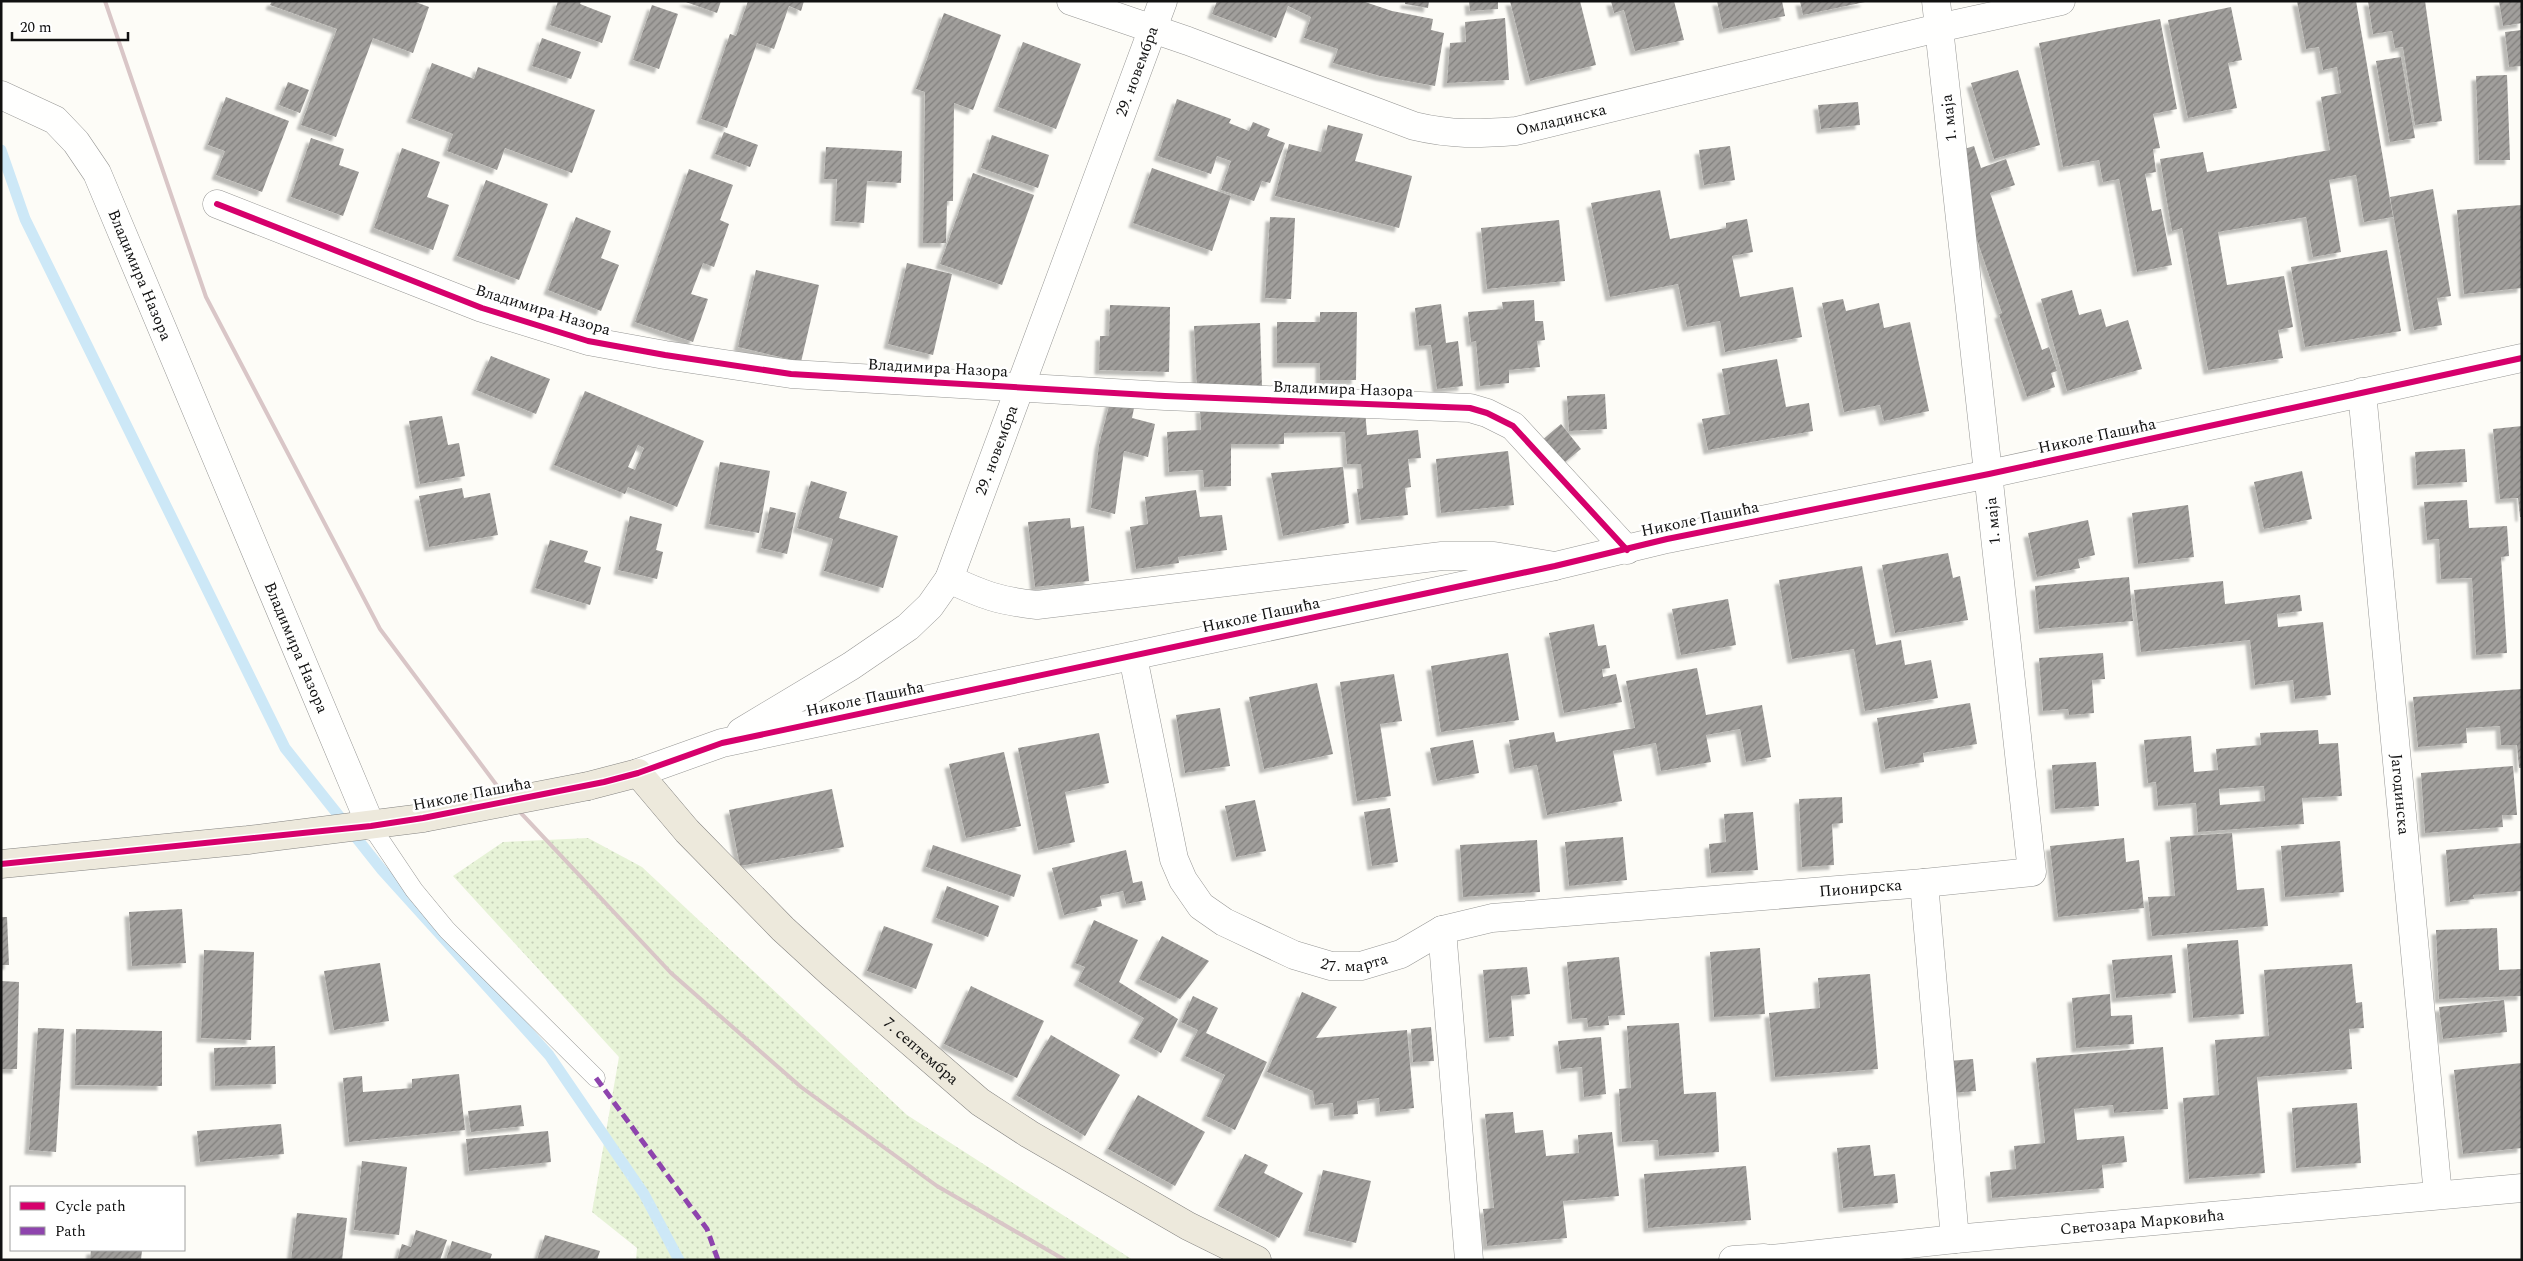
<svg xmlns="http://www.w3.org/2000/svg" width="2523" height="1261" font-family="Spectral,serif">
  <defs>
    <pattern id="grass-dots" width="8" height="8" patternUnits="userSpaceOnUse" patternTransform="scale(1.25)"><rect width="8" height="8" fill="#e7f3d7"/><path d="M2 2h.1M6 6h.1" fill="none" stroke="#c5cfb8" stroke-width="1.8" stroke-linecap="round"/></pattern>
    <pattern id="building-hatch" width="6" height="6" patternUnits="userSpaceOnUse" patternTransform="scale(1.25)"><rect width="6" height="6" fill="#a19f9c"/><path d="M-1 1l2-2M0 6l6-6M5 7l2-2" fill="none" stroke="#82807e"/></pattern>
    <filter id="shadow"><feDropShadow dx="-4.5" dy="4.5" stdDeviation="1" flood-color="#0004"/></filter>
  </defs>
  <rect width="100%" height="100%" fill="#fdfcf7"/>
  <path fill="url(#grass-dots)" d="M588,838L642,867L907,1115L1133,1260H636L637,1248L592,1212L619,1057L453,876L503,842Z"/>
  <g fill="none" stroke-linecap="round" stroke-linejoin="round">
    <path stroke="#cde8f7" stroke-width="11" d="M1,150L25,219L285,748L382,870L549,1055L644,1194L679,1260"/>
  </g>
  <g fill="url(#building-hatch)" fill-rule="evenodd" filter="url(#shadow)">
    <path d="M272,1H413L429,7L413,53L373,38L336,137L301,125L337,29L270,5Z"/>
    <path d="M558,1H581L580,4L611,16L602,43L550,25Z"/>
    <path d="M683,1H721L717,13Z"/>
    <path d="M748,1H804L801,11L789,6L774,49L757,43L727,128L701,119L730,34L736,36Z"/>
    <path d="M1217,1H1362L1392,11L1433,19L1431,30L1444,33L1435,86L1380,76L1333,63L1338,49L1304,38L1311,17L1288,6L1276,38L1212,14Z"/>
    <path d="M1405,1H1429L1428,8L1405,4Z"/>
    <path d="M1469,1H1498V9L1470,11Z"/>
    <path d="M1510,1H1580L1596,65L1530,81Z"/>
    <path d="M1611,1H1674L1684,40L1635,51L1624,10L1614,13Z"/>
    <path d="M1717,1H1782L1785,16L1723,29Z"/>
    <path d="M1800,1H1865V2L1803,15Z"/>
    <path d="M2297,1H2356L2393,217L2364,222L2356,175L2329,180L2341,252L2313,257L2306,217L2218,232L2227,285L2284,276L2293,327L2278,330L2283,358L2208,370L2182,228L2172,231L2160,159L2203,152L2207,172L2330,150L2321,97L2341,93L2337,67L2323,70L2319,47L2306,49Z"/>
    <path d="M2368,1H2425L2442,121L2415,125L2403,47L2395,48L2392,31L2373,34Z"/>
    <path d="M2499,1H2522V23L2503,26Z"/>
    <path d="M652,5L678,14L659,69L633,60Z"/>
    <path d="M2231,7L2242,60L2228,63L2237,108L2188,118L2168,20Z"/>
    <path d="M944,13L1001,35L973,110L954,103L953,201H947L946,243H923L925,92L916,89Z"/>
    <path d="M1505,18L1509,80L1447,83L1450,43L1466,42L1465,22Z"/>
    <path d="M2160,19L2177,109L2153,114L2160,148L2153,149L2156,172L2145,174L2152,211L2161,209L2172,265L2137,272L2119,179L2103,182L2099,160L2063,167L2039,43Z"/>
    <path d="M2522,30V66L2509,67L2505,32Z"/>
    <path d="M542,38L581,52L571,79L532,66Z"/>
    <path d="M1023,42L1081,64L1056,129L998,107Z"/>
    <path d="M2401,57L2415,138L2390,142L2376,61Z"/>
    <path d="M432,63L474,79L478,67L595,110L572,173L505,148L497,170L447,151L453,134L411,118Z"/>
    <path d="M2018,70L2040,145L1994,159L1971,83Z"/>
    <path d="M2507,75L2510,160H2479L2476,76Z"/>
    <path d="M288,82L309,90L300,113L279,105Z"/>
    <path d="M226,97L289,121L262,192L216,175L225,151L208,145Z"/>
    <path d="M1177,99L1231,119L1229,123L1249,131L1253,122L1270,129L1267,136L1285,143L1270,183L1262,181L1254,201L1221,190L1231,161L1217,156L1211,174L1158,156Z"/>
    <path d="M1858,102L1860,125L1821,129L1818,105Z"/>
    <path d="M1328,125L1363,134L1355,161L1412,176L1399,228L1275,196L1289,144L1321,152Z"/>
    <path d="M724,132L758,145L750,167L715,154Z"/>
    <path d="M992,135L1049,155L1038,188L981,168Z"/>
    <path d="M311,138L344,149L339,165L359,172L343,216L291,197Z"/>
    <path d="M1730,146L1735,180L1704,185L1699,150Z"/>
    <path d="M1974,146L1981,168L2006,159L2015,185L1990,193L2042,350L2049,347L2057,371L2051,373L2055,387L2027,397L1999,314L2002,313L1964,202L1958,151Z"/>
    <path d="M826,147L902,151L901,183L867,181L864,223L835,221L837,179H824Z"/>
    <path d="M402,148L440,162L427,197L449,205L433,250L374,228Z"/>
    <path d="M1152,168L1231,196L1212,251L1133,223Z"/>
    <path d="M689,169L733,185L720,220L729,224L714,267L703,263L691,294L708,299L693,342L635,322Z"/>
    <path d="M973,173L1034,195L1002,285L940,264Z"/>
    <path d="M486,180L548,204L519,280L457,256Z"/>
    <path d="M2433,189L2451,296L2437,298L2442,325L2414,330L2390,197Z"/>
    <path d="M1660,190L1670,239L1726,228V223L1747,219L1753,252L1732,256L1740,297L1793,287L1802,337L1725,352L1720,321L1687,327L1678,284L1610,297L1591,203Z"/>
    <path d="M2522,205V288L2464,294L2457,210Z"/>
    <path d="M576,217L611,231L601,258L619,265L601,311L548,290Z"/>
    <path d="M1270,217L1295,218L1291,299L1265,298Z"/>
    <path d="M1559,220L1565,281L1487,289L1481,228Z"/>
    <path d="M2387,250L2401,331L2305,347L2291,267Z"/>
    <path d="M907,263L952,274L933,355L888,344Z"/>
    <path d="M756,270L819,285L801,362L738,347Z"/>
    <path d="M2072,290L2079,315L2101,309L2106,327L2128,320L2142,369L2067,391L2041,299Z"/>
    <path d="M1843,299L1846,311L1879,303L1884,328L1910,322L1929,411L1884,421L1880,405L1844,412L1822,303Z"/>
    <path d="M1534,300L1535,321H1543L1545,340L1537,341L1540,367L1509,370V383L1480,386L1476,341L1471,342L1468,312L1503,309L1502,302Z"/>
    <path d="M1441,304L1446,343L1458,341L1463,386L1437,389L1431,345L1419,346L1415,308Z"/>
    <path d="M1110,305L1170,307L1169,372L1099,370L1100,336H1109Z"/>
    <path d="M1320,312H1357L1356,380H1320V363H1277V322H1320Z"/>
    <path d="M1260,323L1262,386L1197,389L1194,326Z"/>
    <path d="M491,356L550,379L536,414L476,390Z"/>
    <path d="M1777,359L1786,407L1809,403L1813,431L1708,450L1702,419L1730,414L1722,369Z"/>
    <path d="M585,391L704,441L677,507L628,487L625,494L554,465ZM638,445L644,448L635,470L628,467Z"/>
    <path d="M1605,394L1607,429L1569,431L1567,396Z"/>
    <path d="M1111,398L1135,403L1132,418L1155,424L1148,457L1124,451L1115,514L1091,508L1099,445Z"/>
    <path d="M1200,408L1365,410L1367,435L1418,430L1421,458L1408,459L1411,487L1405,488L1408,515L1361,520L1357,489L1363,488L1361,464H1347L1345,432L1284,433V444H1231V486L1204,487L1203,470L1169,472L1167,432L1201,430Z"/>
    <path d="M442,416L448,445L459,443L465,476L420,484L409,421Z"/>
    <path d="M1561,424L1581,449L1560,466L1540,442Z"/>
    <path d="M2522,426V517H2520L2518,498L2500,499L2493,429Z"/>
    <path d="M2465,449L2467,482L2417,485L2415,452Z"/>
    <path d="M1508,451L1514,505L1441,513L1436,459Z"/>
    <path d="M720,462L770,471L759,533L709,524Z"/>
    <path d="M1343,467L1349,523L1283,536L1271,473Z"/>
    <path d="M2302,471L2312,519L2264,529L2254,482Z"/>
    <path d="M811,481L847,492L839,518L898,536L883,588L824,571L833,539L797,528Z"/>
    <path d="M462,488L464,498L490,493L498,535L429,547L419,496Z"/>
    <path d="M1196,490L1200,517L1222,515L1227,550L1178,557L1179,563L1136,569L1130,527L1148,524L1145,497Z"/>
    <path d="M2467,500L2469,528L2507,526L2509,556L2501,557L2507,653L2476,655L2472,578L2441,579L2439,539L2427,540L2424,502Z"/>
    <path d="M2188,505L2194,557L2138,564L2132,513Z"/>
    <path d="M770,507L796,513L787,554L761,548Z"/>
    <path d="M630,516L662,524L656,550L663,552L657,579L618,570Z"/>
    <path d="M1070,518L1071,528L1084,526L1089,581L1035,587L1028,522Z"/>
    <path d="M2088,520L2095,555L2078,559L2080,568L2037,577L2028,533Z"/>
    <path d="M550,540L588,551L584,562L601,567L590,605L535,588Z"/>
    <path d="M1948,553L1953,578L1960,576L1968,620L1895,633L1882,565Z"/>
    <path d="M1862,566L1876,645L1901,640L1905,665L1931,660L1938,698L1865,711L1854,649L1792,659L1779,580Z"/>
    <path d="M2129,577L2133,621L2039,629L2035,586Z"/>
    <path d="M2223,581L2225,604L2300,595L2302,611L2277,614L2278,627L2323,622L2331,695L2295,699L2293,680L2255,685L2250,640L2141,652L2134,590Z"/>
    <path d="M1728,599L1736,645L1681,655L1672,609Z"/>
    <path d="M1594,624L1598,646L1606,645L1610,668L1602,669L1603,677L1616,674L1622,702L1564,713L1549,633Z"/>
    <path d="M1508,653L1519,720L1441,732L1431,666Z"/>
    <path d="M2103,653L2105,679L2092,680L2094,713L2069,715L2068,709L2043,711L2039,658Z"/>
    <path d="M1697,668L1706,715L1762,705L1771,757L1746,762L1740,729L1706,735L1711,762L1661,771L1656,743L1613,751L1622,801L1547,815L1537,765L1514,769L1509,740L1554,732L1556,742L1635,728L1626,681Z"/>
    <path d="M1394,674L1402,721L1380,724L1391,796L1357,801L1340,682Z"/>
    <path d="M1317,683L1333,754L1264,769L1249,697Z"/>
    <path d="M2522,689V768H2519L2517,745H2501L2500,726L2466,728L2467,743L2418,747L2413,697Z"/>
    <path d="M1970,703L1977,744L1923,753L1924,762L1885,769L1877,718Z"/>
    <path d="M1220,708L1230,766L1185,773L1176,715Z"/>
    <path d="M2318,730L2319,744L2338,743L2342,796L2302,798L2304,824L2198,832L2196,803L2158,806L2156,782L2148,783L2144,740L2191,736L2194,772L2218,770L2216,749L2261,745L2260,733ZM2264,786L2265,801L2220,805L2219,789Z"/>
    <path d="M1099,733L1109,783L1065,792L1075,842L1038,850L1018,748Z"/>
    <path d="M1473,740L1479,773L1437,781L1430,748Z"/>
    <path d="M1004,752L1021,826L966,838L949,764Z"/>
    <path d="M2096,762L2099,806L2055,809L2052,765Z"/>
    <path d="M2513,766L2517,815H2502L2503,827L2425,833L2421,773Z"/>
    <path d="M832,789L844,847L740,866L729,810Z"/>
    <path d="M1842,797L1843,823L1832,824L1834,865L1802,867L1799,799Z"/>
    <path d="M1255,800L1266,851L1236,857L1225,806Z"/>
    <path d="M1390,808L1398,862L1372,866L1364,812Z"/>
    <path d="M1753,812L1758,870L1711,873L1709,844L1726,842L1724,814Z"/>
    <path d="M2232,833L2237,890L2264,888L2268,926L2152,936L2148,897L2175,896L2170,837Z"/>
    <path d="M1623,837L1627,880L1569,886L1565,842Z"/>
    <path d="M2124,838L2126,862L2139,860L2144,908L2058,917L2050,846Z"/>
    <path d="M1537,840L1540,892L1463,897L1460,845Z"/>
    <path d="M2340,841L2344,892L2285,897L2281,846Z"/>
    <path d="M2522,843V891L2473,895L2474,899L2450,902L2446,850Z"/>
    <path d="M933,845L1021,875L1014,897L926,867Z"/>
    <path d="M1126,850L1133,883L1142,881L1146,900L1126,904L1123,891L1100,896L1102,906L1064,915L1052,868Z"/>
    <path d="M947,886L999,906L988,937L936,918Z"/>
    <path d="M182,909L186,963L132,966L129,912Z"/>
    <path d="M1,917H7L9,965H1Z"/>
    <path d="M1094,920L1138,940L1119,982L1178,1019L1161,1053L1133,1038L1144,1018L1078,981L1085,967L1075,963Z"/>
    <path d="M884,926L933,944L916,989L867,971Z"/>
    <path d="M2497,928L2499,970L2522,969V996L2439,999L2436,930Z"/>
    <path d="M1162,936L1209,961L1180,999L1139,979Z"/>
    <path d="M2238,940L2244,1014L2193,1018L2187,944Z"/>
    <path d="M1760,948L1765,1014L1714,1017L1710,952Z"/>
    <path d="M204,950L254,952L251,1040L201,1038Z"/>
    <path d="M2172,955L2176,993L2116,998L2112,960Z"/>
    <path d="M1619,957L1625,1015L1608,1016L1609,1025L1588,1027L1587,1018L1572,1019L1567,962Z"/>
    <path d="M380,963L389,1021L334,1030L324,971Z"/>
    <path d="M2352,964L2356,1003L2362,1002L2364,1028L2349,1029L2352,1069L2257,1077L2265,1173L2189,1179L2183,1098L2219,1095L2215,1040L2269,1036L2264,970Z"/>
    <path d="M1527,967L1530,994L1511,996L1514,1036L1489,1038L1483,970Z"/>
    <path d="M1870,974L1878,1069L1775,1077L1769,1013L1820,1008L1818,978Z"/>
    <path d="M1,981L19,982L17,1069H1Z"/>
    <path d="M971,986L1044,1021L1017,1078L944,1044Z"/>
    <path d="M1302,992L1337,1007L1316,1038L1407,1030L1414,1108L1380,1112L1379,1098L1357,1101L1358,1114L1334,1116L1333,1103L1315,1105L1313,1091L1267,1072Z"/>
    <path d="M2110,994L2111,1016L2132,1015L2134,1044L2076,1048L2072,998Z"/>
    <path d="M1193,996L1218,1008L1206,1033L1267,1062L1235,1130L1206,1116L1225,1075L1185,1056L1198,1030L1181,1022Z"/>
    <path d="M2504,1000L2507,1032L2443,1039L2439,1007Z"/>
    <path d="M1679,1023L1684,1094L1716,1092L1719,1152L1659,1156L1658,1140L1622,1142L1619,1089L1631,1088L1627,1026Z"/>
    <path d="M1431,1027L1434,1061L1413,1062L1411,1029Z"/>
    <path d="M38,1028L64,1029L56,1152L29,1150Z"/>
    <path d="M76,1029L162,1031V1086L75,1085Z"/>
    <path d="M1051,1035L1120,1075L1085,1136L1016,1095Z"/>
    <path d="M1601,1037L1606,1094L1584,1097L1582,1067L1561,1069L1558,1041Z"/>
    <path d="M275,1046L276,1084L215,1086L214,1048Z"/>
    <path d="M2163,1047L2168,1109L2114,1113L2113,1105L2074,1109L2077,1140L2124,1136L2127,1162L2102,1165L2104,1188L1992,1198L1990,1172L2016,1169L2014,1146L2045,1143L2036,1058Z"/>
    <path d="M1973,1059L1976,1091L1953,1093L1949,1061Z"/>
    <path d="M2522,1063V1148L2463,1154L2454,1070Z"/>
    <path d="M459,1074L465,1130L349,1142L343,1078L362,1076L363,1092L412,1088V1079Z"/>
    <path d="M1138,1095L1205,1132L1175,1186L1108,1149Z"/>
    <path d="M2357,1103L2361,1163L2296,1168L2292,1108Z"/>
    <path d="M521,1105L524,1126L471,1132L468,1111Z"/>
    <path d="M1513,1112L1515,1133L1543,1130L1546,1156L1579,1153L1578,1135L1612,1132L1619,1196L1563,1201L1567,1238L1487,1246L1483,1209L1494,1208L1485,1114Z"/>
    <path d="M281,1124L284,1154L200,1162L197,1131Z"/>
    <path d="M548,1131L551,1162L469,1171L466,1139Z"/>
    <path d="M1870,1145L1874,1176L1895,1174L1898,1203L1843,1208L1837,1148Z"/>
    <path d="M1245,1154L1268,1165L1264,1173L1303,1193L1279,1238L1218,1206Z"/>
    <path d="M362,1161L407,1167L399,1235L354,1230Z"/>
    <path d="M1746,1166L1751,1220L1648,1228L1644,1174Z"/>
    <path d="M1323,1170L1371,1181L1356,1243L1308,1231Z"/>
    <path d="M297,1213L347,1218L342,1260H291Z"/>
    <path d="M416,1230L447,1240L440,1260H397L402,1244L411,1247Z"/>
    <path d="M545,1235L600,1251L597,1260H537Z"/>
    <path d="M452,1241L492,1254L490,1260H446Z"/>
    <path d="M91,1250H142L141,1260H90Z"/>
  </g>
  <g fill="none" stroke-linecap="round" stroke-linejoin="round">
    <g stroke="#979795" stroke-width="19">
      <path id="service" d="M371,826L414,890L447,930L596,1078"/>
    </g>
    <g stroke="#979795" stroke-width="29">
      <g id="minor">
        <path id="s1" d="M1071,1L1188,41L1414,126C1452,135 1478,134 1516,131L1938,28L2061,1"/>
        <path id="s2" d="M1,95L55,120L76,142L97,173L371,826"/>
        <path d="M217,204L482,308L588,341L665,355L791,374L1165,396L1470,408L1487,413L1513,426L1627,550"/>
        <path d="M949,579C983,595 999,601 1037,605L1442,556H1494L1555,566"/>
        <path id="s3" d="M1133,657L1174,859L1183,880L1201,906L1224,922L1294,955L1331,966H1361L1401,954L1442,930L1492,918L1924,883L1955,1239"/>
        <path d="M1924,883L2032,872L1936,1"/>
        <path d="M1442,930L1469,1260"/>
        <path d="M1733,1260L1764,1258"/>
      </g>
    </g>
    <g stroke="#979795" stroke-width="29">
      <g id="tertiary">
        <path id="s4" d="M2362,392L2438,1195"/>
        <path id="s5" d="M741,732L851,666L908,627L930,606L949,579L1163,1"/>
        <path d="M638,773L722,743L1555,566L1667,539L1989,474L2522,358"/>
        <path id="s6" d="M1762,1260L1955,1239L2522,1188"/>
      </g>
    </g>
    <g stroke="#858482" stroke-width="29">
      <g id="primary">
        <path id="s7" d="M588,786L638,773L687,831L783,929L832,974L980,1102L1029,1134L1188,1226L1257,1260"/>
        <path d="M1,864L248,840L423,818"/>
      </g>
    </g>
    <use href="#service" stroke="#fffffe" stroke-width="18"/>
    <use href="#minor" stroke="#fffffe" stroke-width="28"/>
    <use href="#tertiary" stroke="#fffffe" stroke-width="28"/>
    <use href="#primary" stroke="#ede9dc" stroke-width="28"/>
    <path stroke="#d9c6c7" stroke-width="4" d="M105,1L206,297L380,629L504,795L671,973L801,1087L937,1186L1065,1260"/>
    <g stroke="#858482" stroke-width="29" stroke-linecap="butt">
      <path id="primary-bridge" d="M423,818L588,786"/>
    </g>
    <use href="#primary-bridge" stroke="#ede9dc" stroke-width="28"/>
    <path stroke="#8e44ad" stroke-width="5" stroke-dasharray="10 5" stroke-linecap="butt" d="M596,1078L707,1229L718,1260"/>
    <g stroke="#fff" stroke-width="9">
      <g id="cycleway">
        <path d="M217,204L482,308L588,341L665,355L791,374L1165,396L1470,408L1487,413L1513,426L1627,550"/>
        <path d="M1,864L371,826L423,818L604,782L638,773L722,743L1555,566L1667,539L1989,474L2522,358"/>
      </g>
    </g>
    <use href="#cycleway" stroke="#d6006c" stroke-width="6"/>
  </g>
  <g text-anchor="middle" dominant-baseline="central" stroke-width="5" stroke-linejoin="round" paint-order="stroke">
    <g font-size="16" fill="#111" stroke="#fff">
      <text stroke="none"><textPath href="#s5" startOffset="802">29. новембра</textPath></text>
      <text transform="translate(1949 118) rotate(-96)">1. маја</text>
      <text stroke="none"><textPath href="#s1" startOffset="514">Омладинска</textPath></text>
      <text stroke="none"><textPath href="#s2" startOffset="238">Владимира Назора</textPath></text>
      <text transform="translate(543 310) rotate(17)">Владимира Назора</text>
      <text transform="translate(938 368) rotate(3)">Владимира Назора</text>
      <text transform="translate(1343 389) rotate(2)">Владимира Назора</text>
      <text transform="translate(2097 436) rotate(-12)">Николе Пашића</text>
      <text stroke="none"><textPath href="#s5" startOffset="398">29. новембра</textPath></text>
      <text transform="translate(1700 519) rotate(-12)">Николе Пашића</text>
      <text transform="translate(1993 521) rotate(-95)">1. маја</text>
      <text transform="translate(1261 615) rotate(-12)">Николе Пашића</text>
      <text stroke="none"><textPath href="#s2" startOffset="642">Владимира Назора</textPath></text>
      <text transform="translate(865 699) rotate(-12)">Николе Пашића</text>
      <text transform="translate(472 794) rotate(-11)">Николе Пашића</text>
      <text stroke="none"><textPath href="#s4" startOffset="404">Јагодинска</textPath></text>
      <text stroke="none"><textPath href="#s3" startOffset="945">Пионирска</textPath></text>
      <text stroke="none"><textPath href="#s3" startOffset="428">27. марта</textPath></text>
      <text stroke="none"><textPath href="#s7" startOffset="449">7. септембра</textPath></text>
      <text stroke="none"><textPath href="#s6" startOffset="382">Светозара Марковића</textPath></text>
    </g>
  </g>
  <rect width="2523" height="1261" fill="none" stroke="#111111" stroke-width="5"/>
  <rect x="10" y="1186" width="175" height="65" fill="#ffffff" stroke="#a0a0a0"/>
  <rect x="20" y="1202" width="25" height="8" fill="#d6006c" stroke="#a0a0a0"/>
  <text x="55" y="1211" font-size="15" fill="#111111">Cycle path</text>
  <rect x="20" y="1227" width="25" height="8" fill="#8e44ad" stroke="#a0a0a0"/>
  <text x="55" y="1236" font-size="15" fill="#111111">Path</text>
  <path d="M12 32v8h116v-8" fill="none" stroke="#111111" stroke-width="2.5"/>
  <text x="20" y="32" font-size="15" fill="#111111" stroke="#ffffff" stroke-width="4" paint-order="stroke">20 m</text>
</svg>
